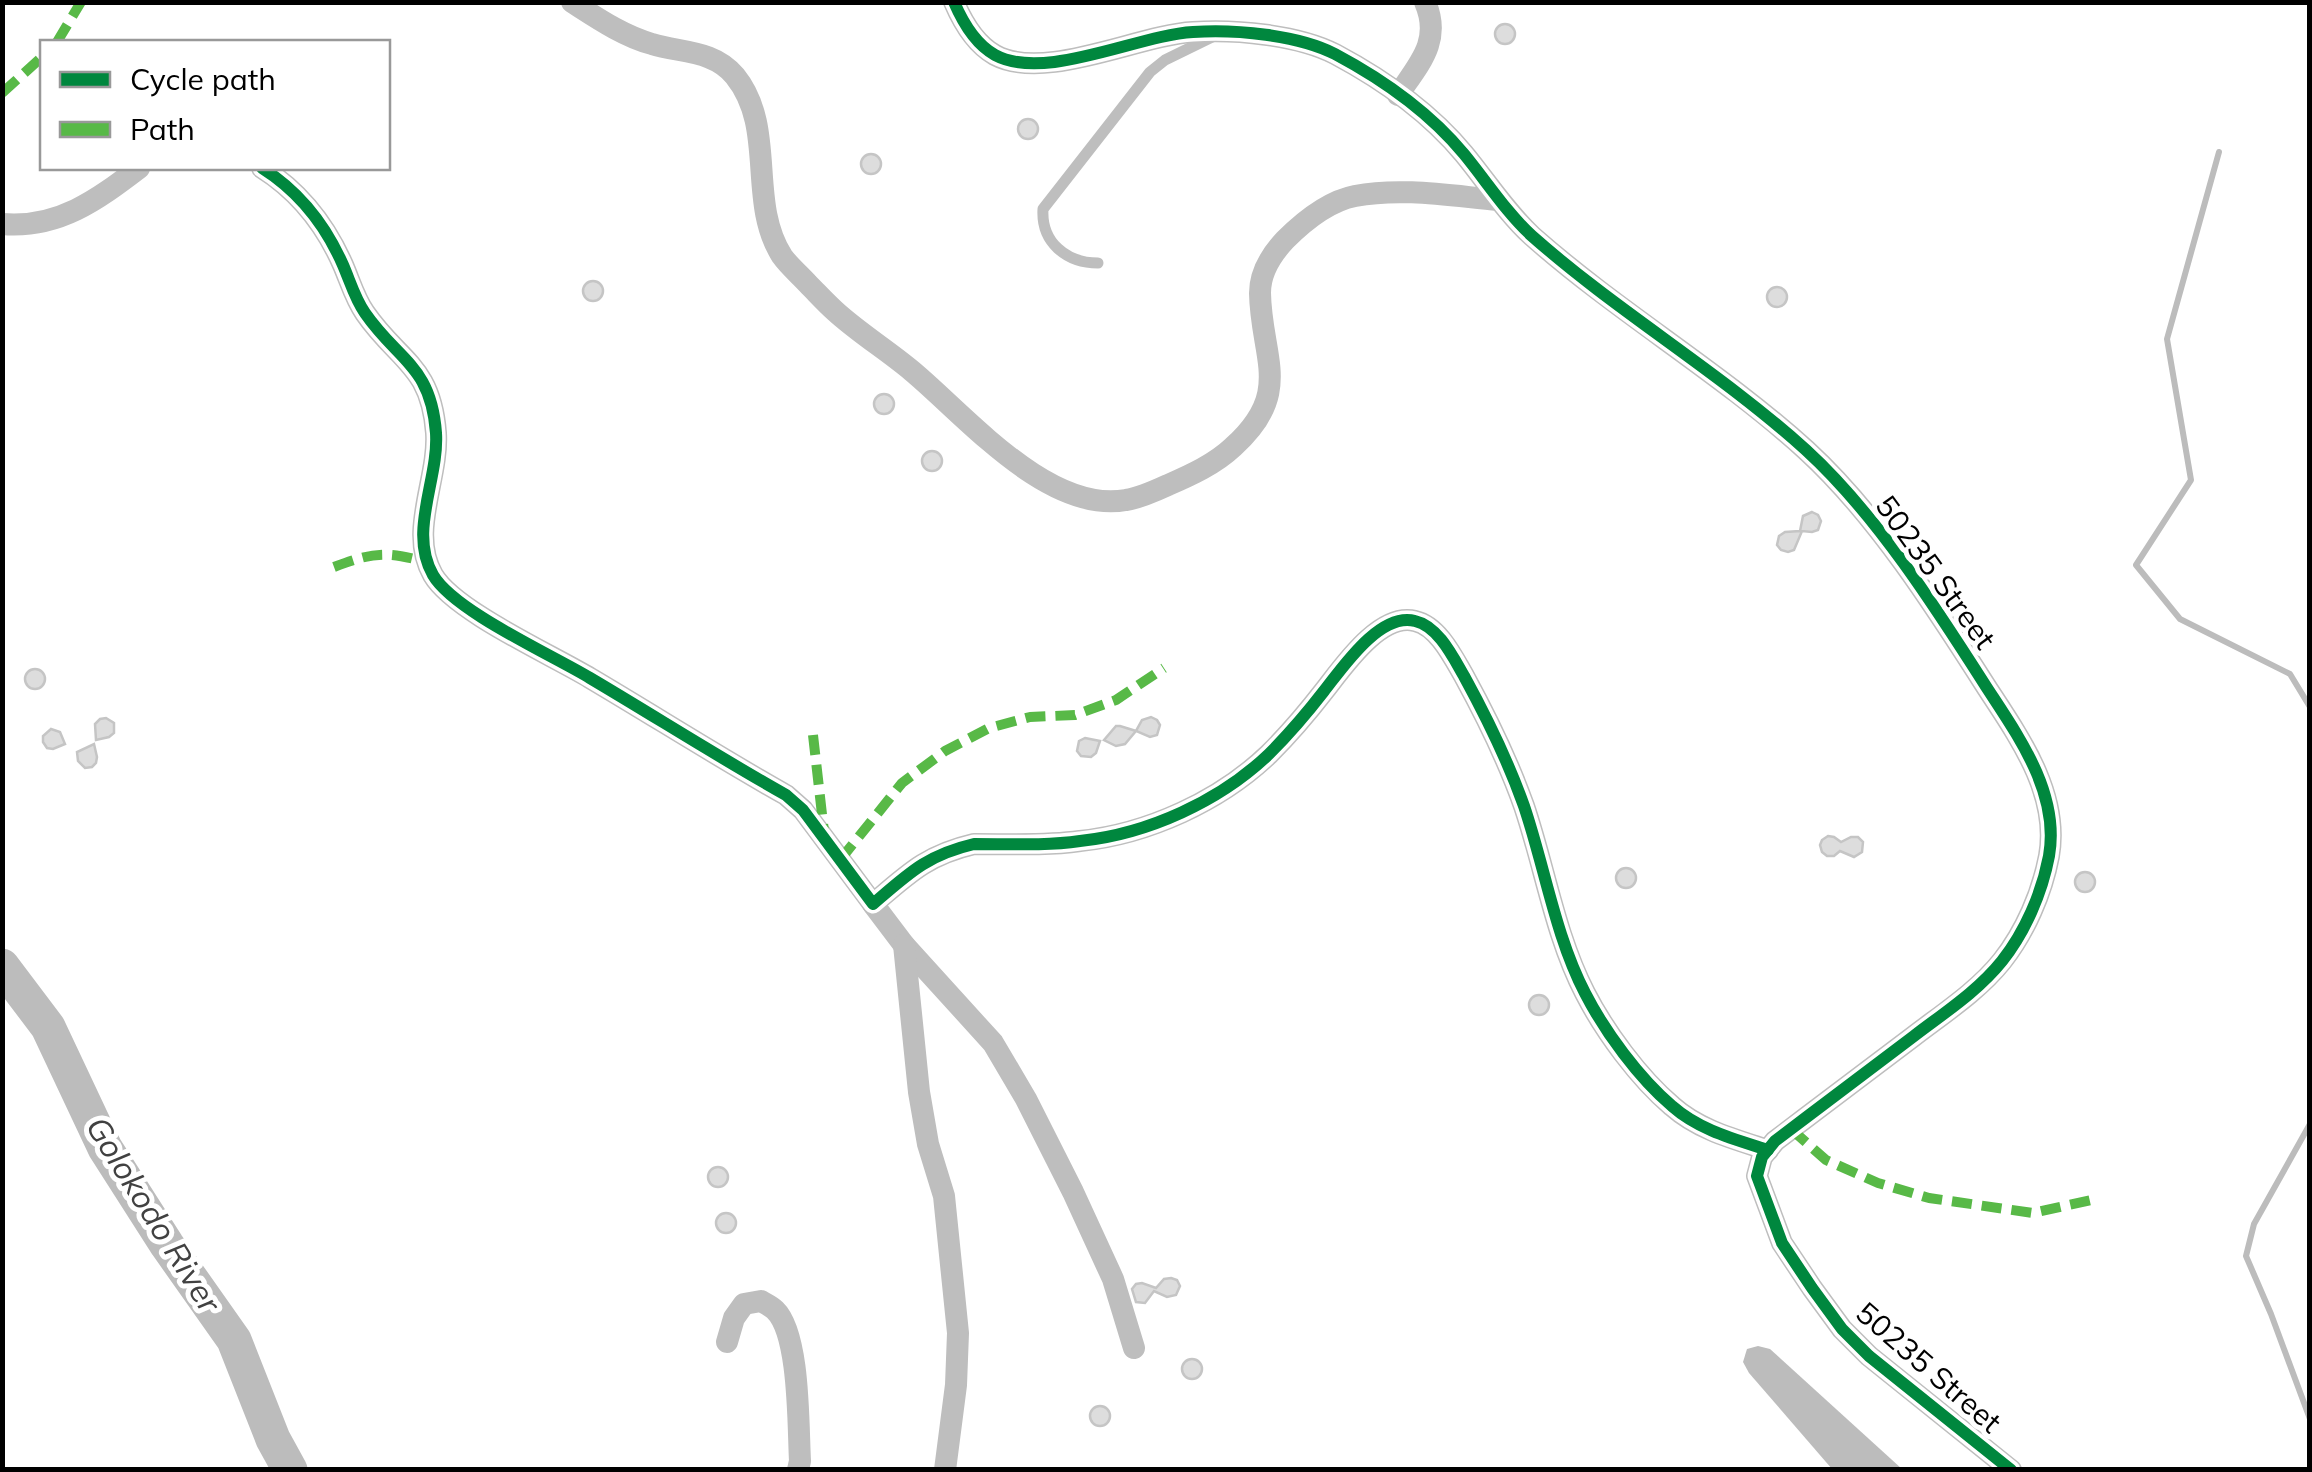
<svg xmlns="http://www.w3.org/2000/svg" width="2312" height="1472" font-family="Mulish,sans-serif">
  <rect width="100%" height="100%" fill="#fff"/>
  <path fill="#bcbcbc" d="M1758,1346L1770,1349L1902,1469H1832L1749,1373L1743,1362L1747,1349Z"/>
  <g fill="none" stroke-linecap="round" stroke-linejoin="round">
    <g stroke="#bcbcbc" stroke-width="6">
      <path d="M2219,152L2167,339L2191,480L2136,565L2180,619L2290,674L2310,707"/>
      <path d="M2310,1124L2254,1224L2246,1256L2271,1314L2310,1419"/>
    </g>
    <path stroke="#bcbcbc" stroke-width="35" d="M2,966L48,1027L105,1148L167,1245L234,1340L273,1439L290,1470"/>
  </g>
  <g fill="#ddd" stroke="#c5c5c5" stroke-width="2.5">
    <circle cx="1505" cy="34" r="10"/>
    <circle cx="1028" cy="129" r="10"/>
    <circle cx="871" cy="164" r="10"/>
    <circle cx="593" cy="291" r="10"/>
    <circle cx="1777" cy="297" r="10"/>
    <circle cx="884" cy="404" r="10"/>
    <circle cx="932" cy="461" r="10"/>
    <path d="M1812,512L1818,515L1821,521L1818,530L1812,532L1802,531L1794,550L1788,552L1781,550L1777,545L1779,536L1785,532L1800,531L1803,516Z"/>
    <circle cx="35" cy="679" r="10"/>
    <path d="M1151,717L1157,720L1160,725L1157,735L1150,737L1136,731L1142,720Z"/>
    <path d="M106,718L114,723V733L109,737L96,740L95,724L100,719Z"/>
    <path d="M1116,726H1120L1136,731L1125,744L1116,746L1104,740Z"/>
    <path d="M51,729L60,732L65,744L53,749L47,748L43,742V736Z"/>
    <path d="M1085,738L1100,741L1096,753L1091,757L1081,756L1077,751L1079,741Z"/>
    <path d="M94,744L97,757L96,763L92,767L85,768L78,761L77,752Z"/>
    <path d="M1828,836L1834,837L1841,842L1851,837H1858L1863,842L1862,852L1854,857L1840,851L1834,856H1827L1822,852L1820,845L1822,840Z"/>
    <circle cx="1626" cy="878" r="10"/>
    <circle cx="2085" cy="882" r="10"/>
    <circle cx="1539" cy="1005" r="10"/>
    <circle cx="718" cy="1177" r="10"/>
    <circle cx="726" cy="1223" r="10"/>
    <path d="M1171,1278L1177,1280L1180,1286L1176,1295L1167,1297L1154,1291L1145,1303L1136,1302L1132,1289L1136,1284L1142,1283L1156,1288L1164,1279Z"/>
    <circle cx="1192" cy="1369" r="10"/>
    <circle cx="1100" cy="1416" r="10"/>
  </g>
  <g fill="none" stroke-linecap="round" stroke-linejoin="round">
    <path stroke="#bebebe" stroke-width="11" d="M1098,263C1066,263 1041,242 1043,209L1150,72L1165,60L1212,37"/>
    <g stroke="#bebebe" stroke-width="22">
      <path d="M572,2C597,18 623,36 652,44C681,53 714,50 735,76C777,128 747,201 782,256C789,266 800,275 808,284C817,293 825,302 835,311C859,333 887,350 912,371C966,416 1048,514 1126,500C1140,498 1155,491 1168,485C1191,475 1215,464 1233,447C1294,392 1261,358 1260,293C1260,272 1271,255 1285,240C1303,222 1329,201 1355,196C1401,187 1452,196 1498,200"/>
      <path d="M954,2C963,23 975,44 995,55C1045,82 1138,35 1193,32C1235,29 1298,35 1335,54C1382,79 1430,113 1464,154C1487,182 1506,212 1532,236C1619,313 1720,372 1806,450C1876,514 1936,608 1987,688C2019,737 2060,794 2049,856C2042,893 2025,932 2002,961C1978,991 1944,1013 1914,1036C1867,1072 1821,1106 1775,1141L1762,1157L1757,1176L1782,1243L1812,1288L1842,1329L1869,1356L2011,1470"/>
      <path d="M1398,95C1419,64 1442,41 1425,2"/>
      <path d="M262,168C300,192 325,224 343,265C350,281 355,299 365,313C398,361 431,365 436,433C439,479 408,532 433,575C454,611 552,655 590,678C656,717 720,758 786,795L803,810L873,904C909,873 927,855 974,844C1009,844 1045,846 1080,841C1148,834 1220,801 1269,754C1289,734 1307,713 1324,691C1343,667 1380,612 1415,621C1438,626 1453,657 1464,676C1487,718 1508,761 1524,806C1545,868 1555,935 1585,993C1605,1032 1639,1078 1672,1106C1699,1130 1734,1139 1768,1150"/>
      <path d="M2,224C58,229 97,200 139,168"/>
      <path d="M873,904L904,945L993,1043L1026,1099L1073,1192L1113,1279L1134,1348"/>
      <path d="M904,945L919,1092L928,1144L944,1196L958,1333L956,1385L945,1470"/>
      <path d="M727,1342L734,1318L744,1304L761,1301C766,1304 771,1306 775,1310C800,1334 798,1426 800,1461L798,1470"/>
    </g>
    <g stroke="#58b947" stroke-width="10" stroke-dasharray="20 10" stroke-linecap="butt">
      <path d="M57,42L81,2"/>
      <path d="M2,93L42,57"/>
      <path d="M334,567C374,552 385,551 426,562"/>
      <path d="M813,735L824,832"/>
      <path d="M840,860L902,783L945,751L989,728L1030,717L1075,715L1116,700L1164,668"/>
      <path d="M1791,1129L1826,1160L1878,1183L1929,1198L2033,1213L2091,1200"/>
    </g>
    <g stroke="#fff" stroke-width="19">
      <g id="cycleway">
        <path d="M954,2C963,23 975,44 995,55C1045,82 1138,35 1193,32C1235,29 1298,35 1335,54C1382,79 1430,113 1464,154C1487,182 1506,212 1532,236C1619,313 1720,372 1806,450C1876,514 1936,608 1987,688C2019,737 2060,794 2049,856C2042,893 2025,932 2002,961C1978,991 1944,1013 1914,1036C1867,1072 1821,1106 1775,1141L1762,1157L1757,1176L1782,1243L1812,1288L1842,1329L1869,1356L2011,1470"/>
        <path d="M262,168C300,192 325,224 343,265C350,281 355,299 365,313C398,361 431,365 436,433C439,479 408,532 433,575C454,611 552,655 590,678C656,717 720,758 786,795L803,810L873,904C909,873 927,855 974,844C1009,844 1045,846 1080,841C1148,834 1220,801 1269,754C1289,734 1307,713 1324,691C1343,667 1380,612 1415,621C1438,626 1453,657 1464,676C1487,718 1508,761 1524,806C1545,868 1555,935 1585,993C1605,1032 1639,1078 1672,1106C1699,1130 1734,1139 1768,1150"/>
      </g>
    </g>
    <use href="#cycleway" stroke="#00873e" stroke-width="12"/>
  </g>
  <g text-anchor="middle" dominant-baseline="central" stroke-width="10" stroke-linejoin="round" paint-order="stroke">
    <g font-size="30" fill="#000" stroke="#fff">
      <text transform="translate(1936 572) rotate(54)">50235 Street</text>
      <text transform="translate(1929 1367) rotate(41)">50235 Street</text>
    </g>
    <g font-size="32" font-style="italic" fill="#414141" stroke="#fff">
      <text transform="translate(154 1214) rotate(58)">Golokodo River</text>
    </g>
  </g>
  <rect width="2312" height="1472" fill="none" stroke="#000000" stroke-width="10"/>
  <rect x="40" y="40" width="350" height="130" fill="#ffffff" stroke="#999999" stroke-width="2.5"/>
  <rect x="60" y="72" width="50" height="15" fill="#00873e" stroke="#999999" stroke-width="2.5"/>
  <text x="130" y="90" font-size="30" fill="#000000">Cycle path</text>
  <rect x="60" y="122" width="50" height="15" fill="#58b947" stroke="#999999" stroke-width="2.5"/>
  <text x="130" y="140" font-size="30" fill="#000000">Path</text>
</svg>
